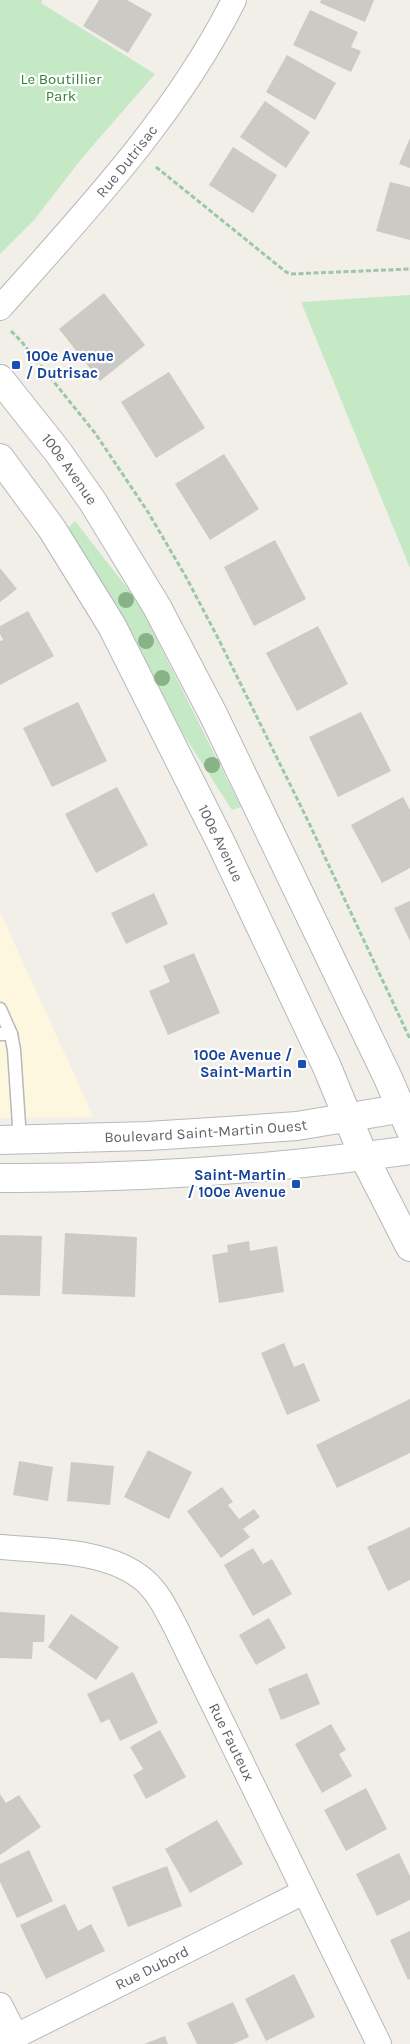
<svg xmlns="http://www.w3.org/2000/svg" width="410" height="2044" font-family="Karla,sans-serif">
  <rect width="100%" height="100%" fill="#f1efe8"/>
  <path fill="#fef7e0" d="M0,912L70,1065L93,1117L0,1118Z"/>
  <g fill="#c5e8c5">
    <path d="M0,0H42L41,3L155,74L82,158L34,220L0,254Z"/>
    <path d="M410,295V568L301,302Z"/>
    <path d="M75,521L138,602L241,807L232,810L182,732L121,612L68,528Z"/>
  </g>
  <g fill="#cccac5">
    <path d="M99,0H127L152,14L128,53L83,26Z"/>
    <path d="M321,0H374L365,22L320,3Z"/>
    <path d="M310,10L358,32L351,47L361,51L351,72L293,45Z"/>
    <path d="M287,55L336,83L315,120L266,92Z"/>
    <path d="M265,101L310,132L286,168L240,137Z"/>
    <path d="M410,138V168L399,164Z"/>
    <path d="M233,147L277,175L253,213L209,185Z"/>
    <path d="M390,182L410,187V240L376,231Z"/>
    <path d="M104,293L145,345L100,381L59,329Z"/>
    <path d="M169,372L205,428L156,458L121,402Z"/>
    <path d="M224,454L259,509L210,540L175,484Z"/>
    <path d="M275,540L306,599L254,626L224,567Z"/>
    <path d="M0,568L17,589L0,602Z"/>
    <path d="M28,611L54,656L0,685V641L3,640L0,634V626Z"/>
    <path d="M318,626L348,684L297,711L266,653Z"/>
    <path d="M78,702L107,761L52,787L23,728Z"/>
    <path d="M361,712L391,771L338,797L309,737Z"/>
    <path d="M117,787L148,845L96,873L65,814Z"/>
    <path d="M403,797L410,810V868L382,883L351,825Z"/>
    <path d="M154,893L168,924L126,944L111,913Z"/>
    <path d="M410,901V941L394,908Z"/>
    <path d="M194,953L220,1013L168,1035L149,991L170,982L163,966Z"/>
    <path d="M65,1233L137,1237L135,1297L62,1294Z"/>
    <path d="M0,1235L42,1236L40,1296L0,1295Z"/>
    <path d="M249,1241L250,1251L277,1246L284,1292L219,1303L212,1255L228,1252L227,1245Z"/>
    <path d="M284,1343L294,1367L304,1363L320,1401L287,1415L261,1353Z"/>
    <path d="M410,1399V1453L337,1488L316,1445Z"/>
    <path d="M148,1450L192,1472L169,1519L124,1497Z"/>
    <path d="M19,1461L53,1467L48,1501L13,1495Z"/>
    <path d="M71,1462L114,1466L110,1505L67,1501Z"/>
    <path d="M222,1487L233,1502L228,1505L239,1519L254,1509L260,1517L243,1529L250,1537L221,1558L187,1511Z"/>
    <path d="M410,1527V1580L388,1591L367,1547Z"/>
    <path d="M253,1548L263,1564L272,1559L292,1594L253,1616L224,1565Z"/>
    <path d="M0,1612L45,1615L44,1642H33L32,1659L0,1658Z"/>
    <path d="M71,1614L119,1647L96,1680L48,1647Z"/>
    <path d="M269,1618L286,1648L256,1665L239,1635Z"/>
    <path d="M133,1672L158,1723L120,1741L109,1719L101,1723L87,1694Z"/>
    <path d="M307,1673L320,1704L281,1720L268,1689Z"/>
    <path d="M331,1724L346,1750L339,1754L352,1776L322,1793L295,1744Z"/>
    <path d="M160,1730L186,1777L146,1799L133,1775L143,1769L130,1747Z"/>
    <path d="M366,1788L387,1829L346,1851L324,1810Z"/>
    <path d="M0,1794L6,1803L19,1795L41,1827L0,1855Z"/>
    <path d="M217,1820L243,1864L190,1893L165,1849Z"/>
    <path d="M29,1850L53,1901L17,1918L0,1882V1864Z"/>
    <path d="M399,1853L410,1876V1900L377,1916L356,1874Z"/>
    <path d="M167,1866L182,1906L128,1927L112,1887Z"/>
    <path d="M65,1904L78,1931L91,1924L105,1951L46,1979L20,1925Z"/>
    <path d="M410,1931V1979L408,1980L390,1940Z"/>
    <path d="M294,1974L315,2017L266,2041L245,1999Z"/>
    <path d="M233,2002L249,2037L233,2044H197L187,2023Z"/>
    <path d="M165,2036L168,2044H144Z"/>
  </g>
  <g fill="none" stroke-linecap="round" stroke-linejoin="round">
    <g stroke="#b5b8bc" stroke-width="15">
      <g id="service">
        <path d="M0,1009L11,1034"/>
        <path d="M0,1034H11L14,1050L20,1140"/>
      </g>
    </g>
    <g stroke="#b5b8bc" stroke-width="26">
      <g id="minor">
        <path id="s1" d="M0,308C86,211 176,116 234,0"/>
        <path id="s2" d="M0,1547C45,1551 108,1549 144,1580C159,1593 167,1611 176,1628L379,2044"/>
        <path d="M0,2005L16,2036"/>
        <path id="s3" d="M0,2044L304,1892"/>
      </g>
    </g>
    <g stroke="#b5b8bc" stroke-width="30">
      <g id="tertiary">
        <path id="s4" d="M0,379L58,452L93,502L157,607L214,716L388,1078L410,1129"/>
        <path id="s5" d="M0,458L52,529L112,626L220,841L327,1067L364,1157L410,1247"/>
      </g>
    </g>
    <g stroke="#b6babf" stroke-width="30">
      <g id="secondary">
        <path id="s6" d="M0,1140L148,1136L227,1131L297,1126L410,1107"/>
        <path d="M0,1178C138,1179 274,1169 410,1150"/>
      </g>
    </g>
    <g stroke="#9cc7a9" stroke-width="3" stroke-dasharray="5 2.5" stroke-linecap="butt">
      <path d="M156,167L286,272L291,274L410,269"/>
      <path d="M11,331L21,341L95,433L148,512L186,577L219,640L309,823L410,1039"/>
    </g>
    <use href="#service" stroke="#fff" stroke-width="12"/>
    <use href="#minor" stroke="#fff" stroke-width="24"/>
    <use href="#tertiary" stroke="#fff" stroke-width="28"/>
    <use href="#secondary" stroke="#fff" stroke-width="28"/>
  </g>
  <g fill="#89b387">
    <circle cx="126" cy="600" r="8"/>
    <circle cx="146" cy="641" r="8"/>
    <circle cx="162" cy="678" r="8"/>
    <circle cx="212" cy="765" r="8"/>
  </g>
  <g fill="#1a4fb4" stroke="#fff" stroke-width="2">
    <rect x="11" y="360" width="10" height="10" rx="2.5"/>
    <rect x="297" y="1059" width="10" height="10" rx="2.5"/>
    <rect x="291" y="1179" width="10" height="10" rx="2.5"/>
  </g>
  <g text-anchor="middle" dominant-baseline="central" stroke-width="4.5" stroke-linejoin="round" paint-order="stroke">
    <g font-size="15" fill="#348238" stroke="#fff">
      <text x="61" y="79">Le Boutillier<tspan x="61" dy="17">Park</tspan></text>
    </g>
    <g font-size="15" fill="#5f6368" stroke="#fff">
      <text stroke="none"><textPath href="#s1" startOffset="194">Rue Dutrisac</textPath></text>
      <text stroke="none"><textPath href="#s4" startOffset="114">100e Avenue</textPath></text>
      <text stroke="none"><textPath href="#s5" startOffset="445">100e Avenue</textPath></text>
      <text stroke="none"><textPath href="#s6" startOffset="206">Boulevard Saint-Martin Ouest</textPath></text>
      <text stroke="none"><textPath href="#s2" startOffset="335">Rue Fauteux</textPath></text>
      <text stroke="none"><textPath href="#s3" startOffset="170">Rue Dubord</textPath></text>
    </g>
    <g font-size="15" font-weight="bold" fill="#164399" stroke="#fff" text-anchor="end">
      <text x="26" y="356" text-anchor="start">100e Avenue<tspan x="26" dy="17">/ Dutrisac</tspan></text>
      <text x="292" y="1055">100e Avenue /<tspan x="292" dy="17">Saint-Martin</tspan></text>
      <text x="286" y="1175">Saint-Martin<tspan x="286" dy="17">/ 100e Avenue</tspan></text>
    </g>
  </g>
</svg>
